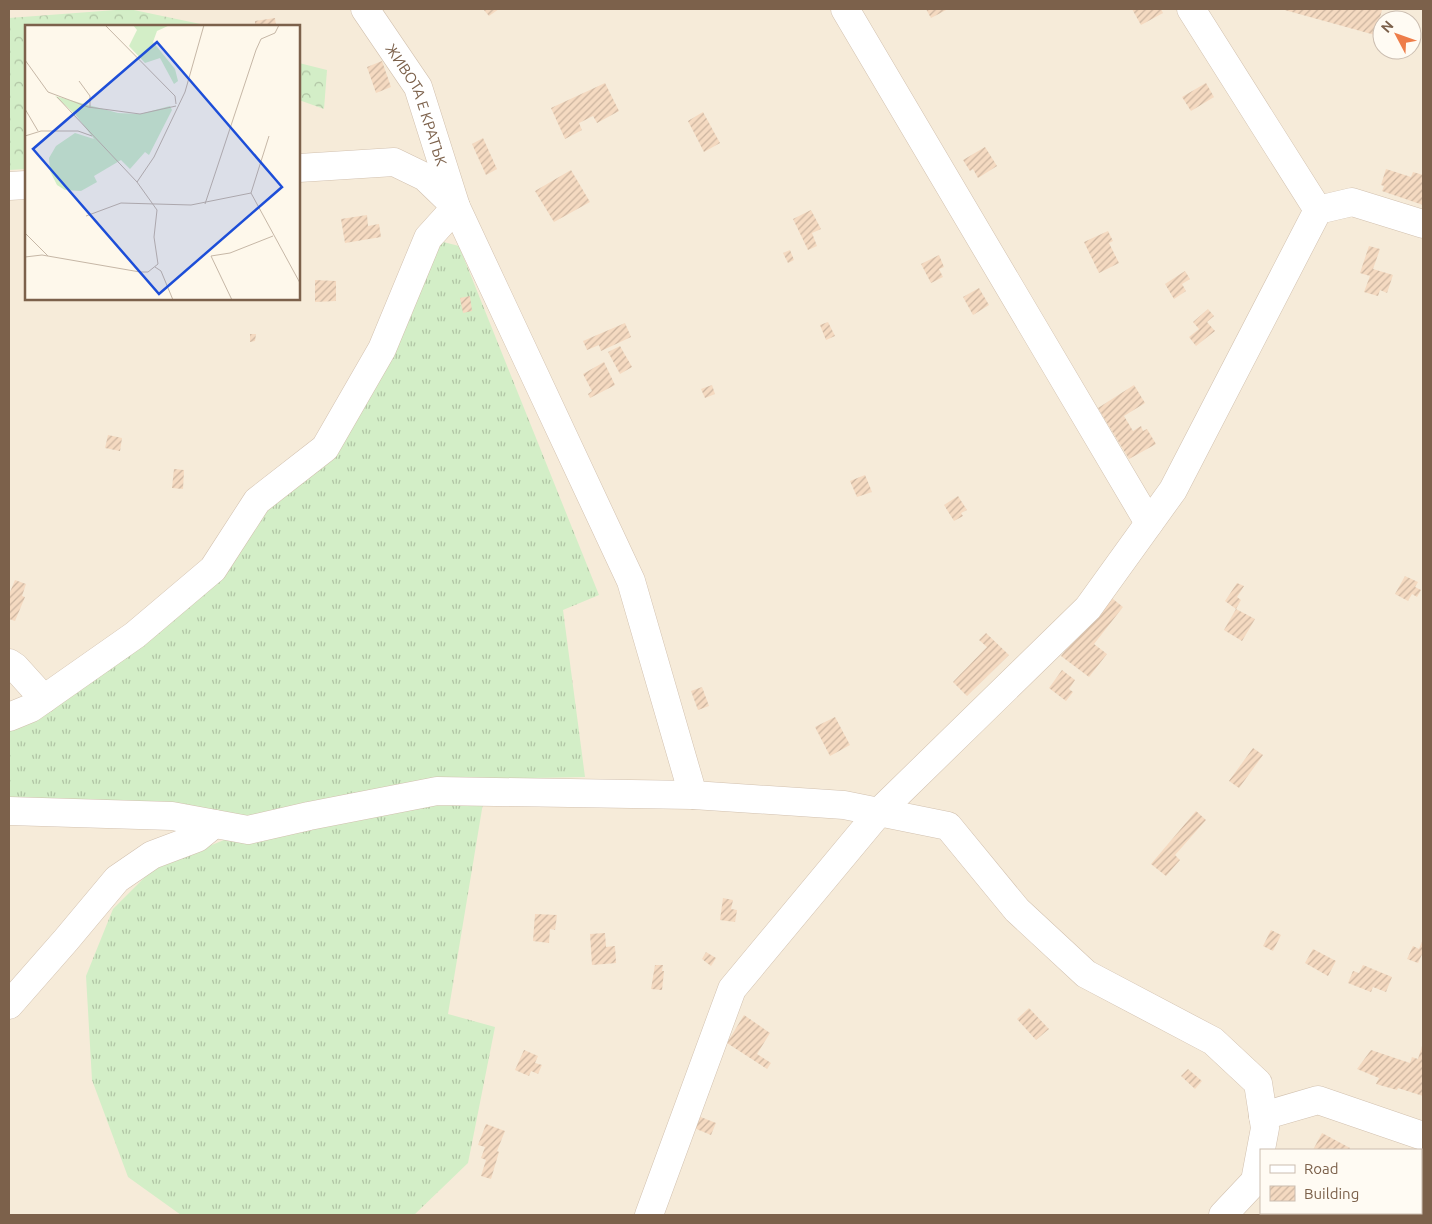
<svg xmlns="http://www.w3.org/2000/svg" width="1432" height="1224" font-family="Ubuntu,sans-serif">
  <defs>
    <pattern id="grass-tufts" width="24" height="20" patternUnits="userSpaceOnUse" patternTransform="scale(1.25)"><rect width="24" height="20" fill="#d3eec7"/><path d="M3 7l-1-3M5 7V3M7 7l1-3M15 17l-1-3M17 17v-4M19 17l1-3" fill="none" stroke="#b0c4a4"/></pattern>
    <pattern id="forest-crowns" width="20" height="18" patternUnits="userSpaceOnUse" patternTransform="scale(1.25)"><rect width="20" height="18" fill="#d3eec7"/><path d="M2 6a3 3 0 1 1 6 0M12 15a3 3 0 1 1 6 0" fill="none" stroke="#b0c4a4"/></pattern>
    <pattern id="building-hatch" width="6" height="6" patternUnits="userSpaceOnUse" patternTransform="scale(1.25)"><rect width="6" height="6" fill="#f5dac1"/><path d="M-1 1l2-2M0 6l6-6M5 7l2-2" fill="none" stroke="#cbb49f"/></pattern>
  </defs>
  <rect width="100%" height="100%" fill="#fef8eb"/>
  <path fill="#f6ebd9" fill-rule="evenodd" d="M9,9H1423V1215H9ZM1382,20H1412V50H1382ZM26,26H299V299H26ZM1261,1150H1421V1213H1261Z"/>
  <path fill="url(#grass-tufts)" d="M428,238L459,246L599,595L563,610L585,777L487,779L448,1014L495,1027L468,1163L414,1215H181L128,1177L92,1080L86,976L113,909L153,869L246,831L9,811V717L135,635L325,448Z"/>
  <g fill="url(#forest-crowns)">
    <path d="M129,9L210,26H26V169L9,170V18Z"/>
    <path d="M299,63L327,70L324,109L299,100Z"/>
  </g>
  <g fill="url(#building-hatch)">
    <path d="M483,9H499L489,16Z"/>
    <path d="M926,9H948L931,18Z"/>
    <path d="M1132,9H1161L1163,13L1141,25Z"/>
    <path d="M1281,9H1377L1382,10L1375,35Z"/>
    <path d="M275,18L276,26H246L255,24V21Z"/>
    <path d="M382,61L391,87L376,93L367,67Z"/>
    <path d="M605,83L619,111L597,123L593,116L579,123L582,130L565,139L551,108Z"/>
    <path d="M1206,83L1214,97L1191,111L1182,97Z"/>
    <path d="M703,112L720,143L704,152L688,121Z"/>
    <path d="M483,138L497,169L486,175L472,144Z"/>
    <path d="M985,147L997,166L978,178L973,169L970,171L963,160Z"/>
    <path d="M1386,169L1411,177L1413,172L1423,175V205L1382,191L1384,186L1381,185Z"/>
    <path d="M571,170L590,202L554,222L535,191Z"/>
    <path d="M811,210L821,229L812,233L817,246L808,250L793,219Z"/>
    <path d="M367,215L368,226L379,224L381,237L345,243L341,219Z"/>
    <path d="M1108,231L1113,241L1109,243L1119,263L1099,273L1084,242Z"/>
    <path d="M1369,246L1380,249L1373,269L1393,275L1387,293L1380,290L1378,296L1364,292L1370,276L1360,273Z"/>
    <path d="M790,250L794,260L788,263L783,253Z"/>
    <path d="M939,255L944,267L939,269L943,277L931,283L921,264Z"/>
    <path d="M1185,271L1190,279L1182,284L1186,291L1174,299L1165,284Z"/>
    <path d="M315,280L336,281V301L315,302Z"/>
    <path d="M979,288L989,305L973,315L963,297Z"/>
    <path d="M470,296L472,311L463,313L460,298Z"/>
    <path d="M1208,309L1214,316L1207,322L1215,331L1196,346L1189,337L1199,329L1193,322Z"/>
    <path d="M828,322L835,336L826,340L820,325Z"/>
    <path d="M625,323L631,337L601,351L599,345L587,350L583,341Z"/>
    <path d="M250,334H256L255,341L250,342Z"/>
    <path d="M620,346L632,367L620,374L608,352Z"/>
    <path d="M604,362L615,385L590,398L588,394L592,391L583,374Z"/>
    <path d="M712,385L715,394L705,398L701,389Z"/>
    <path d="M1134,385L1145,403L1124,416L1133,431L1141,426L1143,431L1147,429L1156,444L1129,459L1098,408Z"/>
    <path d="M108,435L122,438L120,451L105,448Z"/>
    <path d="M174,469L184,470L183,489L172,488Z"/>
    <path d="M865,475L872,492L857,497L850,481Z"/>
    <path d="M958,496L967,510L961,513L963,516L954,521L944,505Z"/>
    <path d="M1405,576L1418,582L1415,587L1421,590L1417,597L1412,594L1408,601L1395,594Z"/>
    <path d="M15,580L26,584L22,596L25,597L15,621L9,619V591L10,592Z"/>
    <path d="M1237,583L1244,586L1237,597L1241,600L1236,609L1225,601Z"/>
    <path d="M1108,595L1123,607L1094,644L1107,654L1089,677L1061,656Z"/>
    <path d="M1236,609L1255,619L1242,641L1224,630Z"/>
    <path d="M986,633L1009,655L967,696L953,682L987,647L979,640Z"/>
    <path d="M1062,670L1075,680L1069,689L1073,692L1066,701L1049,688Z"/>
    <path d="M702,687L709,706L698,710L691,691Z"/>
    <path d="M835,717L850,745L830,756L815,727Z"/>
    <path d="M1253,748L1263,755L1239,788L1229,781Z"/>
    <path d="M1196,811L1206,820L1175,855L1180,860L1166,876L1151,864Z"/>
    <path d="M723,898L733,900L731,909L737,910L735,922L720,920Z"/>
    <path d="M535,914L557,915L555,930L550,929L549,943L533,941Z"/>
    <path d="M1271,930L1281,935L1273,951L1263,946Z"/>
    <path d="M605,933L606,947L615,946L616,963L592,965L590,934Z"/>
    <path d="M1423,939V952L1418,963L1407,959L1413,946L1419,949Z"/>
    <path d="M1313,949L1336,961L1328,976L1305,963Z"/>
    <path d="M706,952L716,958L711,966L702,959Z"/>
    <path d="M655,965H663L662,971H664L662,990L651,989Z"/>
    <path d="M1363,965L1392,977L1386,992L1373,987L1371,992L1348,983L1353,971L1359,973Z"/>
    <path d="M1029,1008L1049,1029L1036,1040L1017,1019Z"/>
    <path d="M744,1015L770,1033L757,1054L771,1063L767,1069L727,1043Z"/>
    <path d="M1423,1043V1096L1398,1088L1397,1090L1376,1084L1379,1078L1357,1069L1371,1050L1410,1063L1412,1057L1418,1059Z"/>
    <path d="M524,1050L538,1056L535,1063L542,1065L538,1074L531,1071L529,1076L515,1070Z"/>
    <path d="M1188,1069L1202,1081L1195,1089L1181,1076Z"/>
    <path d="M693,1114L716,1123L711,1135L689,1126Z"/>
    <path d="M486,1124L505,1131L497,1151L499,1152L491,1179L481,1176L486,1160L481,1158L485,1147L478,1145Z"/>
    <path d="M1322,1133L1350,1148L1349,1150H1313Z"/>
    <path d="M1423,1195V1211L1421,1209V1199Z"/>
  </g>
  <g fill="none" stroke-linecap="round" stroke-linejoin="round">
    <g stroke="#d2c1af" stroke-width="29">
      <g id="minor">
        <path id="s1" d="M365,9L418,87L456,207L631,581L693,795L844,805L948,826L1017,910L1086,974L1213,1041L1258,1083L1265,1128L1255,1181L1223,1215"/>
        <path d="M845,9L1149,523"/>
        <path d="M1191,9L1318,210"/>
        <path d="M299,168L394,162L425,177L453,204"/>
        <path d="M9,186L26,185"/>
        <path d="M9,663L15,667L44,699"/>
        <path d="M9,717L31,708L135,635L213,569L257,501L325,448L382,349L428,238L456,207"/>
        <path d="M9,811L172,816L248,830L309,816L437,791L693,795"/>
        <path d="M9,1005L66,940L117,879L152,855L197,838L214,824"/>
        <path d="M1263,1116L1318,1100L1423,1136"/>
        <path d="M649,1215L732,989L880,811L1088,608L1173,490L1318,210L1352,202L1423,224"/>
      </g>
    </g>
    <use href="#minor" stroke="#fff" stroke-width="28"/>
  </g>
  <g text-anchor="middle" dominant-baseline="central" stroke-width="4" stroke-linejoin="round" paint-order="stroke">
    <g font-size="15" fill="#7c614b" stroke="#fffbf3">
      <text stroke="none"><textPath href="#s1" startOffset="110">ЖИВОТА Е КРАТЪК</textPath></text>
    </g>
  </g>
  <g transform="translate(25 25)">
    <rect width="275" height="275" fill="#fef8eb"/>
    <path d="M30,71L93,88L115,89L145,81L147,85L124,130L120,127L105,144L96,135L69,151L72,157L56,166L40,165L32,160L25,146L24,133L31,121L50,108L69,114L50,89Z" fill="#d3eec7"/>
    <path d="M108,0H145L132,6L128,17L150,44L153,56L149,59L135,33L120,38L104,21L112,5Z" fill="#d3eec7"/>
    <path fill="none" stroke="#c6b7a6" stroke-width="1" d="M80,0L150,71L151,79M0,35L23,67L63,82L115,89L151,81M54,56L65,71V83M32,72L112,157M0,84L13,106M0,111L16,106H53L67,111M226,168L244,111M180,179L231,25L236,14L250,8L254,0M61,191L96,178L166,180L226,168L275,258M0,208L23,231M0,232L17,230L115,247H123L133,239L129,212L132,185L112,157L129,132L160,67L179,0M130,242L136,246L148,275M207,275L186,231L205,228L248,211"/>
    <path fill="#1d4ed8" fill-opacity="0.15" stroke="#1d4ed8" stroke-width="2.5" d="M132,17L257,162L134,269L8,124Z"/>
    <rect width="275" height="275" fill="none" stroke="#7c614b" stroke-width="2.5"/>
  </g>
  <rect width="1432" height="1224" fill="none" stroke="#7c614b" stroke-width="20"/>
  <rect x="1260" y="1149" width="162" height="65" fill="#fffbf3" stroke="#cbbdb0"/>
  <rect x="1270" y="1165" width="25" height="8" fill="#ffffff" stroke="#cbbdb0"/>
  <text x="1304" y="1174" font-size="15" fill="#7c614b">Road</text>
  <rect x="1270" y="1186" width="25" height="15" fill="url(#building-hatch)" stroke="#cbbdb0"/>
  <text x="1304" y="1199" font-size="15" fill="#7c614b">Building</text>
  <g transform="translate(1397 35) rotate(311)"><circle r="24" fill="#fffbf3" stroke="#cbbdb0"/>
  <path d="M0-4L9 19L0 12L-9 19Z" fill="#ee7d49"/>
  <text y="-8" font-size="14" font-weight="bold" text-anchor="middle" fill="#7c614b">N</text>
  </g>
</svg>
